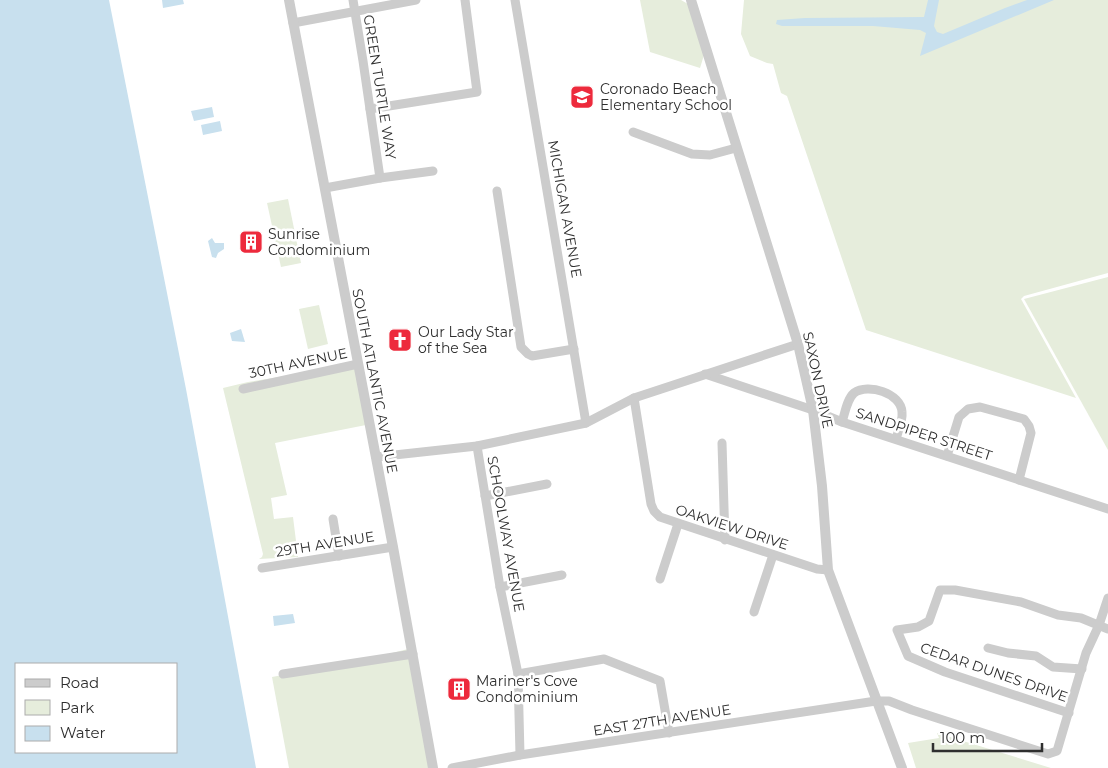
<svg xmlns="http://www.w3.org/2000/svg" width="1108" height="768" font-family="Montserrat,sans-serif">
  <rect width="100%" height="100%" fill="#fff"/>
  <g fill="#e6eddc">
    <path d="M640,0H681L688,4L704,55L700,68L650,52Z"/>
    <path d="M744,0H1108V273L1024,296L1021,299L1076,398L866,330L787,96L781,93L773,64L767,63L750,56L741,34Z"/>
    <path d="M288,199L301,263L281,267L267,203Z"/>
    <path d="M1108,277V450L1024,299Z"/>
    <path d="M319,305L328,344L308,349L299,309Z"/>
    <path d="M355,365L366,425L275,443L287,495L271,498L274,519L293,517L298,557L259,559L262,557L263,554L223,388L248,382Z"/>
    <path d="M408,649L429,768H289L272,677L368,659Z"/>
    <path d="M937,733L1051,768H916L908,743L939,738Z"/>
  </g>
  <g fill="#c8e0ee" fill-rule="evenodd">
    <path d="M0,0H109L186,389L256,768H0ZM16,664H176V752H16Z"/>
    <path d="M162,0H183L184,4L163,8Z"/>
    <path d="M928,0H939L934,26L937,32L943,34L1005,8L1027,0H1054L920,56L926,33L920,30L873,26H782L776,24L777,20L805,18L924,17Z"/>
    <path d="M212,107L214,117L194,121L191,111Z"/>
    <path d="M220,121L222,131L203,135L201,125Z"/>
    <path d="M212,238L215,243H224V249L218,253L216,258L212,257L208,241Z"/>
    <path d="M241,329L245,342L232,341L230,333Z"/>
    <path d="M293,614L295,623L274,626L273,616Z"/>
  </g>
  <g fill="none" stroke-linecap="round" stroke-linejoin="round">
    <g stroke="#ccc" stroke-width="9">
      <path d="M353,0L363,61L380,178"/>
      <path d="M515,0L586,423"/>
      <path d="M293,23L416,0"/>
      <path d="M370,109L477,92L465,0"/>
      <path d="M633,132L692,154L710,155L736,148"/>
      <path d="M325,188L380,178L433,171"/>
      <path d="M497,191L521,347L528,354L532,356L574,349"/>
      <path d="M705,374L813,410L842,422L1108,509"/>
      <path d="M243,389L358,364"/>
      <path d="M634,398L651,504L654,511L660,517L817,569L828,570"/>
      <path d="M842,422C845,413 847,399 854,393C868,383 901,393 902,412C903,421 898,431 896,439"/>
      <path d="M722,443L725,540"/>
      <path d="M477,446L500,587L518,674L520,755"/>
      <path d="M947,456L959,417L968,409L980,407L1024,419L1029,426L1031,433L1019,480"/>
      <path d="M376,457L477,446L586,423L634,398L798,344"/>
      <path d="M485,496L547,484"/>
      <path d="M333,519L339,556"/>
      <path d="M262,568L393,547"/>
      <path d="M660,579L678,524"/>
      <path d="M500,587L562,575"/>
      <path d="M754,612L773,555"/>
      <path d="M988,648L1008,653L1036,656L1053,667L1082,669"/>
      <path d="M283,674L413,654"/>
      <path d="M518,674L604,659L660,681L669,733"/>
      <path d="M1069,713L945,672L908,656L897,630L918,627L929,621L940,590H955L1021,602L1058,615L1081,618L1108,629"/>
      <path d="M452,768L520,755L876,701H889L912,710L1048,754L1057,751L1086,653L1099,625L1108,598"/>
    </g>
    <g stroke="#ccc" stroke-width="10">
      <path d="M289,0L393,547L433,768"/>
      <path d="M691,0L798,344L813,410L822,486L828,570L902,768"/>
    </g>
  </g>
  <defs>
    <g id="school-square" transform="scale(1.25)"><rect x="-9" y="-9" width="18" height="18" rx="4" fill="#ed2a3c" stroke="#fff"/><path d="M0-5L7-2L0 1L-7-2ZM-4 1L0 2.5L4 1V4Q0 6-4 4Z" fill="#fff"/></g>
    <g id="building-square" transform="scale(1.25)"><rect x="-9" y="-9" width="18" height="18" rx="4" fill="#ed2a3c" stroke="#fff"/><path d="M-4-6H4V6H1V3H-1V6H-4ZM-2.5-4.3h1.7v1.8h-1.7ZM.8-4.3h1.7v1.8H.8ZM-2.5-1h1.7V.8h-1.7ZM.8-1h1.7V.8H.8Z" fill="#fff"/></g>
    <g id="church-square" transform="scale(1.25)"><rect x="-9" y="-9" width="18" height="18" rx="4" fill="#ed2a3c" stroke="#fff"/><path d="M-1.2-6h2.4v3.5h3.3v2.4h-3.3V6h-2.4V-.1h-3.3v-2.4h3.3Z" fill="#fff"/></g>
  </defs>
  <g fill-rule="evenodd">
    <use href="#school-square" x="582" y="97"/>
    <use href="#building-square" x="251" y="242"/>
    <use href="#church-square" x="400" y="340"/>
    <use href="#building-square" x="459" y="689"/>
  </g>
  <g text-anchor="middle" dominant-baseline="central" stroke-width="5" stroke-linejoin="round" paint-order="stroke">
    <g font-size="14" fill="#2f2f2f" stroke="#fff">
      <text transform="translate(380 87) rotate(81)">GREEN TURTLE WAY</text>
      <text transform="translate(565 209) rotate(80)">MICHIGAN AVENUE</text>
      <text transform="translate(298 363) rotate(-12)">30TH AVENUE</text>
      <text transform="translate(818 380) rotate(78)">SAXON DRIVE</text>
      <text transform="translate(375 381) rotate(79)">SOUTH ATLANTIC AVENUE</text>
      <text transform="translate(924 434) rotate(18)">SANDPIPER STREET</text>
      <text transform="translate(732 527) rotate(18)">OAKVIEW DRIVE</text>
      <text transform="translate(506 534) rotate(80)">SCHOOLWAY AVENUE</text>
      <text transform="translate(325 544) rotate(-9)">29TH AVENUE</text>
      <text transform="translate(994 672) rotate(19)">CEDAR DUNES DRIVE</text>
      <text transform="translate(662 720) rotate(-9)">EAST 27TH AVENUE</text>
    </g>
    <g font-size="14" fill="#2f2f2f" stroke="#fff" text-anchor="start">
      <text x="600" y="89">Coronado Beach<tspan x="600" dy="16">Elementary School</tspan></text>
      <text x="268" y="234">Sunrise<tspan x="268" dy="16">Condominium</tspan></text>
      <text x="418" y="332">Our Lady Star<tspan x="418" dy="16">of the Sea</tspan></text>
      <text x="476" y="681">Mariner's Cove<tspan x="476" dy="16">Condominium</tspan></text>
    </g>
  </g>
  <rect x="15" y="663" width="162" height="90" fill="#ffffff" stroke="#acacac"/>
  <rect x="25" y="679" width="25" height="8" fill="#cccccc" stroke="#acacac"/>
  <text x="60" y="688" font-size="15" fill="#2f2f2f">Road</text>
  <rect x="25" y="700" width="25" height="15" fill="#e6eddc" stroke="#acacac"/>
  <text x="60" y="713" font-size="15" fill="#2f2f2f">Park</text>
  <rect x="25" y="726" width="25" height="15" fill="#c8e0ee" stroke="#acacac"/>
  <text x="60" y="738" font-size="15" fill="#2f2f2f">Water</text>
  <path d="M933 743v8h109v-8" fill="none" stroke="#2f2f2f" stroke-width="2.5"/>
  <text x="940" y="743" font-size="15" fill="#2f2f2f" stroke="#ffffff" stroke-width="4" paint-order="stroke">100 m</text>
</svg>
